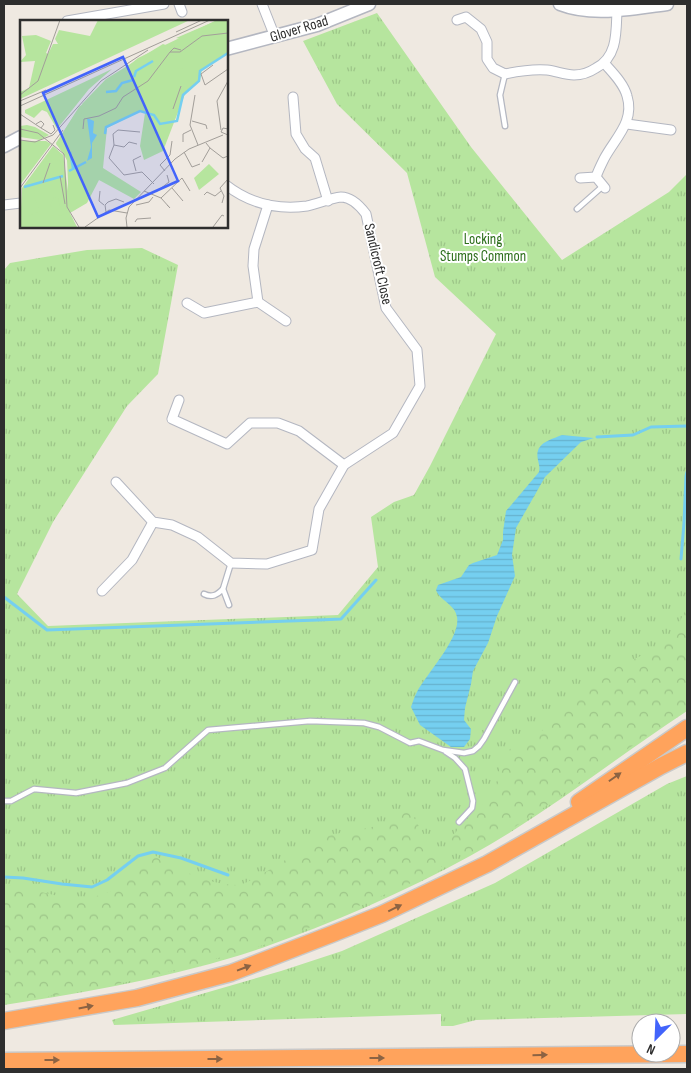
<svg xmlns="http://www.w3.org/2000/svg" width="691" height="1073" font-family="'Sofia Sans Condensed',sans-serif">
  <defs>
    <pattern id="grass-tufts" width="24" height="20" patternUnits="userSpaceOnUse" patternTransform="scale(1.25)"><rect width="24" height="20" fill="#b6e59e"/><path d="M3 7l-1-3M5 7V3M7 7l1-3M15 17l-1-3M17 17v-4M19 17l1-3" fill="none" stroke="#9dc588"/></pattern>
    <pattern id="forest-crowns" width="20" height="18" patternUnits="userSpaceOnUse" patternTransform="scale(1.25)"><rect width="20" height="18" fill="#b6e59e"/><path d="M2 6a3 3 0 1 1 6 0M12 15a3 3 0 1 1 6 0" fill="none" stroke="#9dc588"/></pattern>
    <pattern id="water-rules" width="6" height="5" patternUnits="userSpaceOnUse" patternTransform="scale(1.25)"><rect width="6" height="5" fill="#75cff0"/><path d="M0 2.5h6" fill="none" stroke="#66b2ce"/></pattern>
  </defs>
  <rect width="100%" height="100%" fill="#efe9e1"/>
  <g fill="url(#grass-tufts)">
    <path d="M377,13L471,147L562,260L669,192L687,174V711C614,759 546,814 470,856C405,892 332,923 262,948C179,976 90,992 4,1005V270L10,263L45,257L87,250L142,248L178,265L158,374L127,406L53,522L17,594L48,626L338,615L378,567L371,517L394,502L414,495L430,466L496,334L435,277L407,173L337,104L303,41Z"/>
    <path d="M687,776V1014L476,1020L453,1026H441V1014L114,1025L112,1020L281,971L342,951L495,883L667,784Z"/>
  </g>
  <g fill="url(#forest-crowns)">
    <path d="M687,607V709L592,773L532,816L465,858L453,851L451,839L461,825L485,802L498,779L500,762L510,749L522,742L537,739L550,718L573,696L619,666L647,653L673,635Z"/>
    <path d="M408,807L443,869L281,940L187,967L106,987L4,1003V890L7,885L50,894L80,902L111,891L128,870L149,852C177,868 204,884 237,885C248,886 304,847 320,839C339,831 360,831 379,825C390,822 399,815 408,807Z"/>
  </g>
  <path fill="url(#water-rules)" d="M562,435L594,438L581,442L545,477L516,528L512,555L515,576L497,616L488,643L473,671L471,684L465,708L464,720L471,729L470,739L464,747H451L420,725L411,707C413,702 414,697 417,692C426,674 461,638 457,617C455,604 440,601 436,590L438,585L461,577L469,565L473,563L497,555L503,540V532L506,511L539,472C540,467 539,465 538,460C534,443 550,440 562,435Z"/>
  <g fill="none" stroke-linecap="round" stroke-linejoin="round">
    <g stroke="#75cff0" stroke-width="3">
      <path d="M597,437L633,435L651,427L687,426"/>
      <path d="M681,559L684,523L686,476L687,472"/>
      <path d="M4,597L47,630L318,620L341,619L376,580"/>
      <path d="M4,877L23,878L62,884L92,887L107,880L138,856L153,852L181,858L228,875"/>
    </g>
    <g stroke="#b4b7c1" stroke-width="7">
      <g id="lane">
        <path d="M505,74L500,95L505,126"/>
        <path d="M577,209L603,186"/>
        <path d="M204,594C212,598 217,595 223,589"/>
        <path d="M229,605L223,589L231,563"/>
        <path d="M446,752L455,758L465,769L473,801L472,808L459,822"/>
        <path d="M4,801H11L34,789L76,793L127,783L165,768L208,730L310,721L364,723L379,727L410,743L419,741L443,750L464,753L473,751L479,746L484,739L515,682"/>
      </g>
    </g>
    <g stroke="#b4b7c1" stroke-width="11">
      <g id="street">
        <path d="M179,4L182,12"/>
        <path d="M262,4L275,37"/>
        <path d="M457,20L466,17L481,29L487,42V59L493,68L505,74C519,71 533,69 547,70C556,71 565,75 574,75C582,75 590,72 596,68C618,57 616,31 617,10"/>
        <path d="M67,21L164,4"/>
        <path d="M293,97L296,134L305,149L315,158L328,201"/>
        <path d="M627,124L671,130"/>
        <path d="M596,177C598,171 601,165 604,159C615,138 635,122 627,96C624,84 613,73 605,64"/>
        <path d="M580,178L596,177L605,188"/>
        <path d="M4,205L21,203"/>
        <path d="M258,302L286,321"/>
        <path d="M187,303L204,313L258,302L253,266L254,249L268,205"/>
        <path d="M179,400L172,419L227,444L250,423H278L299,431L344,465"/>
        <path d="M116,482L153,522L172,525L198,537L231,563L267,564L312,550L319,509L344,465L393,433L420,386L417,350L386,308L366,214C360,206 352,197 341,197C330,198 318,204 307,206C277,210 249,203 226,185"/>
        <path d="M102,591L132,560L153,522"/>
      </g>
    </g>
    <g stroke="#b4b7c1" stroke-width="15">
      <g id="secondary">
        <path d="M560,4C593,17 633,8 667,4"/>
        <path d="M226,49L317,25L369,4"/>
        <path d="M4,146L21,137"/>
      </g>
    </g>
    <g stroke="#c9c9c9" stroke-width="19">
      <g id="highway">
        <path d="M579,802L687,728"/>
        <path d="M4,1021L137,998L231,973L332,934L382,914L487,864L661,766L687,753"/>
        <path d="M4,1061L687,1054"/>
      </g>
    </g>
    <use href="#lane" stroke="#fff" stroke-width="4.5"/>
    <use href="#street" stroke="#fff" stroke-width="9"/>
    <use href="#secondary" stroke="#fff" stroke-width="12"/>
    <use href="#highway" stroke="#ffa35c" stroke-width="16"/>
  </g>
  <defs><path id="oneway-solid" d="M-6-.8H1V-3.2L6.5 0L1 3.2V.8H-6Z" transform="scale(1.25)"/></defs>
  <g fill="#8c6343">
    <use href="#oneway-solid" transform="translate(615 777) rotate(-35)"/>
    <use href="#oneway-solid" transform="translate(395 908) rotate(-26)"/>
    <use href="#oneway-solid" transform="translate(244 968) rotate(-21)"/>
    <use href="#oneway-solid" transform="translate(86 1007) rotate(-11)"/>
    <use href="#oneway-solid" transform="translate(540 1055) rotate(-1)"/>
    <use href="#oneway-solid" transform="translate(377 1058)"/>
    <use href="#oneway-solid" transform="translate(215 1059)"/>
    <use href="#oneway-solid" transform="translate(52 1060)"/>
  </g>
  <g text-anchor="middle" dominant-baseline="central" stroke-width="4" stroke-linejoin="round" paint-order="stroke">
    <g font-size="15" fill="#2e2e2e" stroke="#fff">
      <text transform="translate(299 29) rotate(-17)">Glover Road</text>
      <text transform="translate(378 264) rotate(77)">Sandicroft Close</text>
    </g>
    <g font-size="15" fill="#2c6e1b" stroke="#fff">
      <text x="483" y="239">Locking<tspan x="483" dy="17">Stumps Common</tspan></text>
    </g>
  </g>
  <g transform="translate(20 20)">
    <rect width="208" height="208" fill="#efe9e1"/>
    <path d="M78,0H170L0,79V72L9,68L15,41L0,42L6,35L2,16L16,15L31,21L26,33L28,34L33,24H38L35,19L39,10L70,16ZM197,0H207V34L182,49L180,61L165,74L143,131L124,140L120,126L125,93L120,91L87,108L83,148L121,172L114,179L79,160L67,183L50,193L57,207H0L2,168L33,126L43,135L48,171V143L45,135L36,124L59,87L118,38ZM92,49L69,69L37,109L27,92L22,90L14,98L5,93V90ZM189,144L199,154L179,170L174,158Z" fill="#b6e59e"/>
    <path d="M198,0L207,1L182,12L171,21L156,18ZM143,24L151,27L117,49L111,59L102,61L97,70L85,71L69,89L62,84L86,59ZM157,33L163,40V49L156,48L157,42L148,39ZM60,86L62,87L60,101L47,123L53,143L48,162L47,140L36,123ZM7,105L15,107L29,115L20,120L0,117V106ZM0,121H26L31,124L0,165ZM33,127L43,135L45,151L42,150L40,141L27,140L14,161L15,179L20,191L8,196L14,207H1L3,169ZM34,177L38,178L40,187L45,185L47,193L39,196L36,189L30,186Z" fill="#b6e59e"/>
    <path d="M67,98L74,101L73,113L77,115L72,123V138L67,141L71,127Z" fill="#75cff0"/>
    <path fill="none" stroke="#75cff0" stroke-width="2.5" d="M114,57L116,51L133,41M86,72L96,71L102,63L113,60M85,114L86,107L120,91L134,95L140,104L157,101L163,75L179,61L180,51L208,33M50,132L53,148M49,151L66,142M4,167L43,156"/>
    <path fill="none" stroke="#a29e99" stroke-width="1" d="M156,12L182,0M161,30L154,28L150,32H160L182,16L208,13M193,45L181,54L185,65L208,49M0,75L18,61L40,0M175,75L170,105L178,125M0,81L26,70M0,86L190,0M153,89L161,66M0,94L21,108L24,104L21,101L16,104M172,101L186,105L187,109M21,108L31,114L35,110L33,105M0,109L18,113L44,134L47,187L59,207M63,109L64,99L79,96L96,88L103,77L128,61L150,32M208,109L203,108L201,112L208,115M201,110L197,81L208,61M120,112L98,110L93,114L94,125L89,138L104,155L122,152L134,164M0,120L15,122L33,115L81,61L128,30M163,122V114L171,110M94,125L104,127L109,122L117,124M190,128L203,138L208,136M164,132L172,147L180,144M182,142L190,128L186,123M116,151L113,140L121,136M145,151L140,145L150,135L152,121M40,156L45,184M23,163L30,143M0,168L43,110M152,168L163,181M80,171L79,181L84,185M124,171L141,178L162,158L170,171M136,172L149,162L147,155M184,175L187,172L195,176L201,171M141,178L150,188L147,185M202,183L204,176L200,168L208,159M116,185L129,182L133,177M86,192L85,185L88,182L96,179L104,182M115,202L117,199L131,198M65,207L89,190L107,193M107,207L106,198L109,187L155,139L169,129L203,115M193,207L202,195L204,196"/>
    <path fill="#4264fb" fill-opacity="0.15" stroke="#4264fb" stroke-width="2.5" d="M103,37L158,161L78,197L23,73Z"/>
    <rect width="208" height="208" fill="none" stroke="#2e2e2e" stroke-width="2.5"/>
  </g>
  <rect width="691" height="1073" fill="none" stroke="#2e2e2e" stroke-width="10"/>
  <g transform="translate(656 1038) rotate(204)"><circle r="24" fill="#ffffff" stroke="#ababab"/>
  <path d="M0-4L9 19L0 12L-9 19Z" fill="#4264fb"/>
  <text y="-8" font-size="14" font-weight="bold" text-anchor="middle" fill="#2e2e2e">N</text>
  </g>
</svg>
